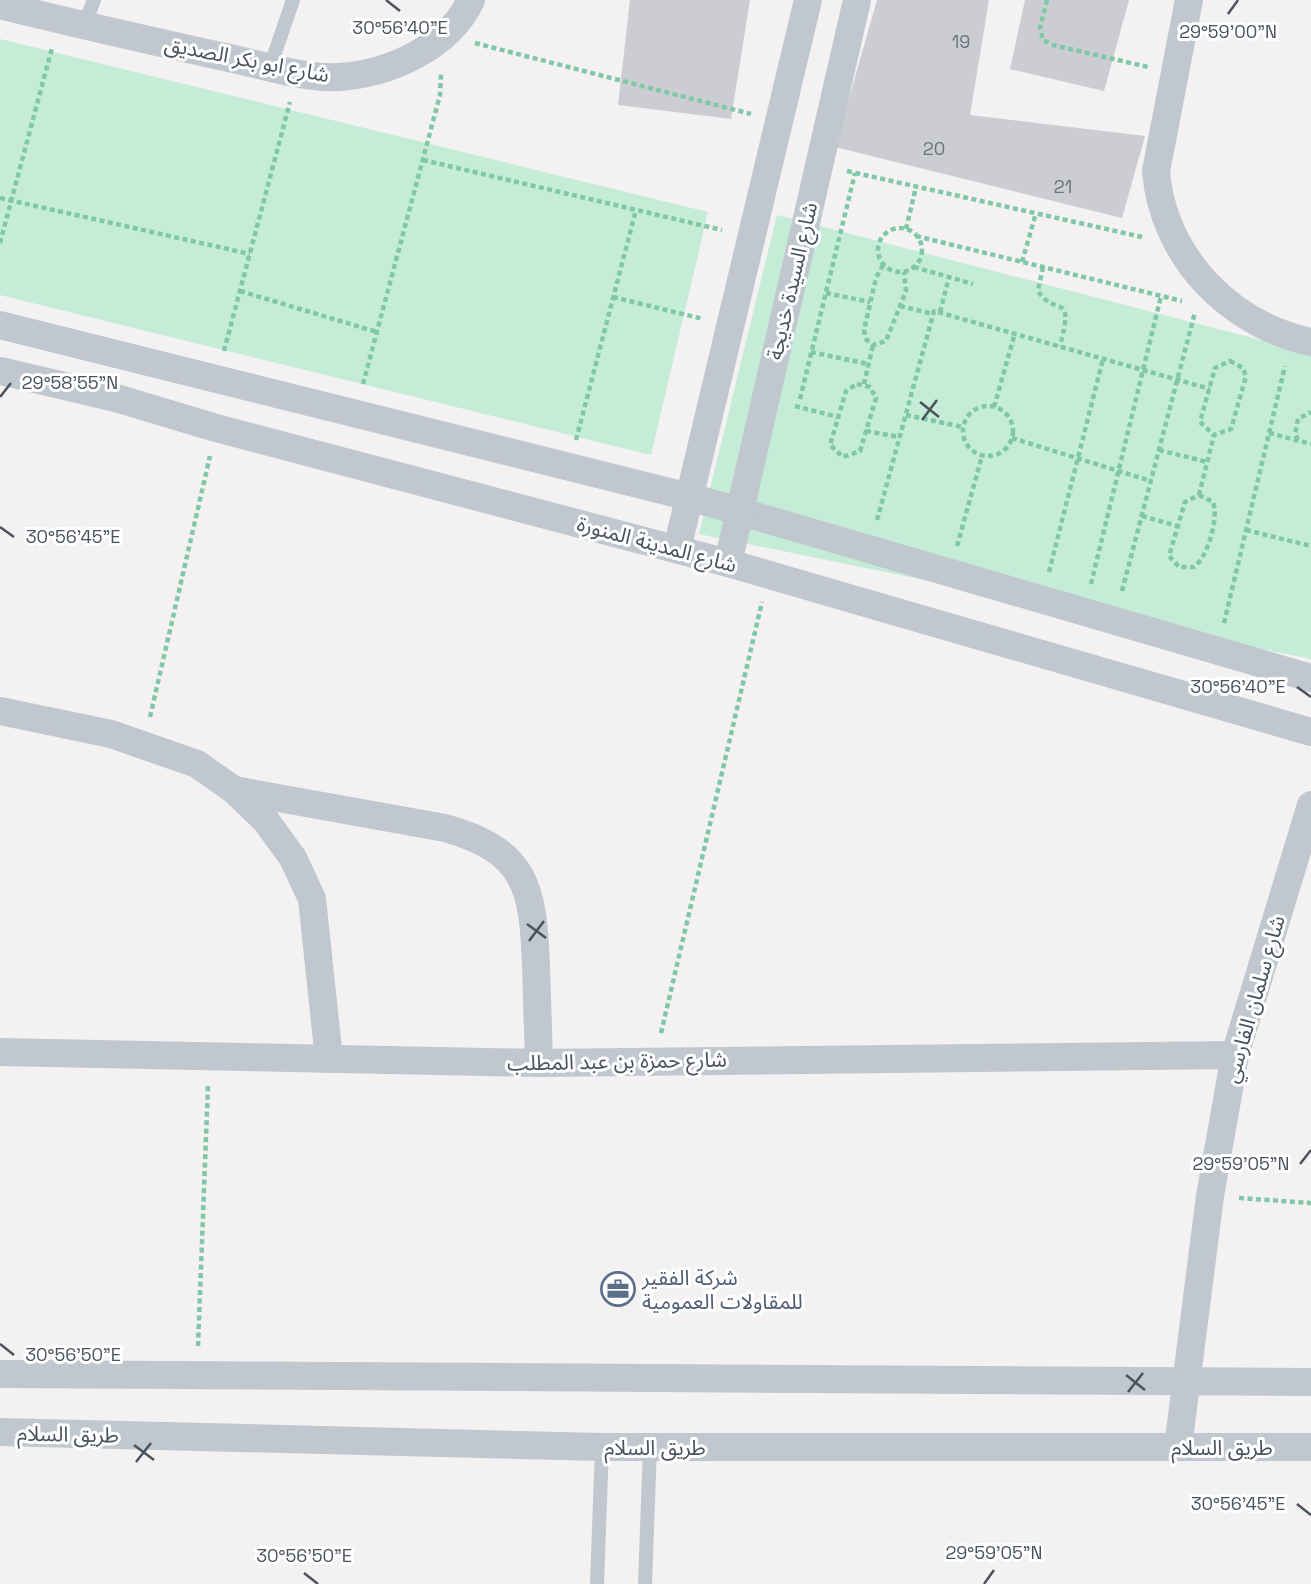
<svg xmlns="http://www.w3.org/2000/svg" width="1311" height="1584" font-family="'Space Grotesk','Noto Sans Arabic',sans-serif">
  <rect width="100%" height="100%" fill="#f3f1f1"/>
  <g fill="#c4ecd6">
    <path d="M0,39L708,212L651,455L0,295Z"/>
    <path d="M777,215L1311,353V659L699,534Z"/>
  </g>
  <g fill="#cbcdd3">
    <path d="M630,0H750L731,119L618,105Z"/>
    <path d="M877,0H989L970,115L1145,136L1122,218L835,147Z"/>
    <path d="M1025,0H1129L1104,91L1010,69Z"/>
  </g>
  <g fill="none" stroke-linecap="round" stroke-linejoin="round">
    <g stroke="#7fc7a7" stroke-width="4.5" stroke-dasharray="5 3.5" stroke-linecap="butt">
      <path d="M1047,0L1040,28L1043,40L1053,45L1148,67"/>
      <path d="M475,43L751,114"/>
      <path d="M423,160L722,230"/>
      <path d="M847,171L1142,237"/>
      <path d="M0,198L250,254"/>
      <circle cx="900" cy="250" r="22"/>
      <path d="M906,229L916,187"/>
      <path d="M916,236L1182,301"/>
      <path d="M0,243L52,48"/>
      <path d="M1022,262L1036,213"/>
      <path d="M883,265L876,278L864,330L866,339L873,345L886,341L906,291L904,272"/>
      <path d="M914,267L973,284"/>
      <path d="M1043,267L1038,291C1056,319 1075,289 1060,346"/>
      <path d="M240,291L377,332"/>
      <path d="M826,293L870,302"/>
      <path d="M613,297L703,319"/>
      <path d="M900,306L933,314"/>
      <path d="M940,312L949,277"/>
      <path d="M224,351L290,102"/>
      <path d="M811,352L868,364"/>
      <path d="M1230,361L1243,368L1246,376L1231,429L1214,435L1200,422L1215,368Z"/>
      <path d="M363,384L440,95L441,74"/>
      <path d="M857,384L870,387L876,398L860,451L843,457L830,445L846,391Z"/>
      <path d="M864,384L873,345"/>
      <path d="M800,399L855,173"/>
      <path d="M795,406L838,417"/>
      <circle cx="988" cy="431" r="25"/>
      <path d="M994,407L1015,333"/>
      <path d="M906,415L963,427"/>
      <path d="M866,431L899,437"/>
      <path d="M1269,433L1311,444"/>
      <path d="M1012,438L1151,481"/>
      <path d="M576,440L636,210"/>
      <path d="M1298,440L1295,434L1298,419L1311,412"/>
      <path d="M1159,450L1207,462"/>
      <path d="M1199,495L1213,502C1219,517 1208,557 1194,567H1179L1169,556L1185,502Z"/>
      <path d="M1199,495L1214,435"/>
      <path d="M1142,516L1178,526"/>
      <path d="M877,520L934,311L1210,389"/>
      <path d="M1246,530L1311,546"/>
      <path d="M957,546L982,456"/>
      <path d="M1049,572L1103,359"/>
      <path d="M1091,584L1161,296"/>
      <path d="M1122,591L1195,312"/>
      <path d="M1224,623L1285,366"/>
      <path d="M150,717L210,456"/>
      <path d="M661,1033L762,602"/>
      <path d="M1239,1198L1311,1203"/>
      <path d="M198,1346L208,1085"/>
    </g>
    <g stroke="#c0c7ce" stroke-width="14">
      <path d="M84,26L94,0"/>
      <path d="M270,67L293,0"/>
      <path d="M597,1584L602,1447"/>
      <path d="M645,1584L650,1447"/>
    </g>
    <g stroke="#c0c7ce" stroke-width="28">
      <path d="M1189,0L1156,171C1163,256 1228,324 1311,342"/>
      <path d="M0,5C76,24 152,41 229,58C264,65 303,79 339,77C389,74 449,47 471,0"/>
      <path d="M0,325L690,497L1311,678"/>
      <path d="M0,371L116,398L216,428L728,563L1311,732"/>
      <path d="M677,549L808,0"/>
      <path d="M728,563L857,0"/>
      <path d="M0,711L111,734L197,764L234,790L266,821L293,858L312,899L329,1059"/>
      <path d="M234,790L445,828C527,851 533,888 536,965C537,998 538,1030 539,1063"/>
      <path d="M0,1052L539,1063L1235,1055"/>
      <path d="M0,1374L1311,1382"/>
      <path d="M0,1432L602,1447H1311"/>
      <path d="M1178,1447L1210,1196L1235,1055L1311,805"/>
    </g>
  </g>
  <path fill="none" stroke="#4a535d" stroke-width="2.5" d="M386,0L400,11M1228,14L1238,0M0,397L11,383M920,402L939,417M922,420L937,400M0,527L14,537M1297,687L1311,697M527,924L546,938M529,941L544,921M1300,1164L1311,1150M0,1344L14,1355M1126,1375L1145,1390M1128,1392L1143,1373M134,1445L154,1460M136,1462L151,1443M1297,1504L1311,1515M304,1573L318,1584M984,1584L994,1570"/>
  <defs>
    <g id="office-ring" transform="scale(1.75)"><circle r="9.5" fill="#fff" stroke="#5c6f8a" stroke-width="1.5"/><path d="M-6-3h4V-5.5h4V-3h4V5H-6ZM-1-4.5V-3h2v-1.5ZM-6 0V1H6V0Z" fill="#5c6f8a"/></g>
  </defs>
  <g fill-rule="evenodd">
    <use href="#office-ring" x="618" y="1289"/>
  </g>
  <g text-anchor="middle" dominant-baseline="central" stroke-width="6" stroke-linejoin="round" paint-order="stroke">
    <g font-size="18" fill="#6a727a">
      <text x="961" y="41">19</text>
      <text x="934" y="148">20</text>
      <text x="1063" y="186">21</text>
    </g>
    <g font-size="21" fill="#4a535d" stroke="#fff">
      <text transform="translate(247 59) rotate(11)">شارع ابو بكر الصديق</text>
      <text transform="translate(792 281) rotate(-77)">شارع السيدة خديجة</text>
      <text transform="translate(657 544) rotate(15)">شارع المدينة المنورة</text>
      <text transform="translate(1254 999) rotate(-74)">شارع سلمان الفارسي</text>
      <text transform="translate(617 1061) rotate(-1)">شارع حمزة بن عبد المطلب</text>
      <text transform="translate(68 1434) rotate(1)">طريق السلام</text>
      <text x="655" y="1447">طريق السلام</text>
      <text x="1222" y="1447">طريق السلام</text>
    </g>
    <g font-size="21" fill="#4e5e75" stroke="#fff" text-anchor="start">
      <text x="642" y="1277">شركة الفقير<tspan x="642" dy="24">للمقاولات العمومية</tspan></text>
    </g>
  </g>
  <g font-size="18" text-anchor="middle" fill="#4a535d" stroke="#fff" stroke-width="6" stroke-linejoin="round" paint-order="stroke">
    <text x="400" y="34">30°56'40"E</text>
    <text x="1228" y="38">29°59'00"N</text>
    <text x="70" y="389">29°58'55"N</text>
    <text x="73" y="543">30°56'45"E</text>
    <text x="1238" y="693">30°56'40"E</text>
    <text x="1241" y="1170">29°59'05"N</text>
    <text x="73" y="1361">30°56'50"E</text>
    <text x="1238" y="1510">30°56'45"E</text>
    <text x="994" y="1559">29°59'05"N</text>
    <text x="304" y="1562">30°56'50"E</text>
  </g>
</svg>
